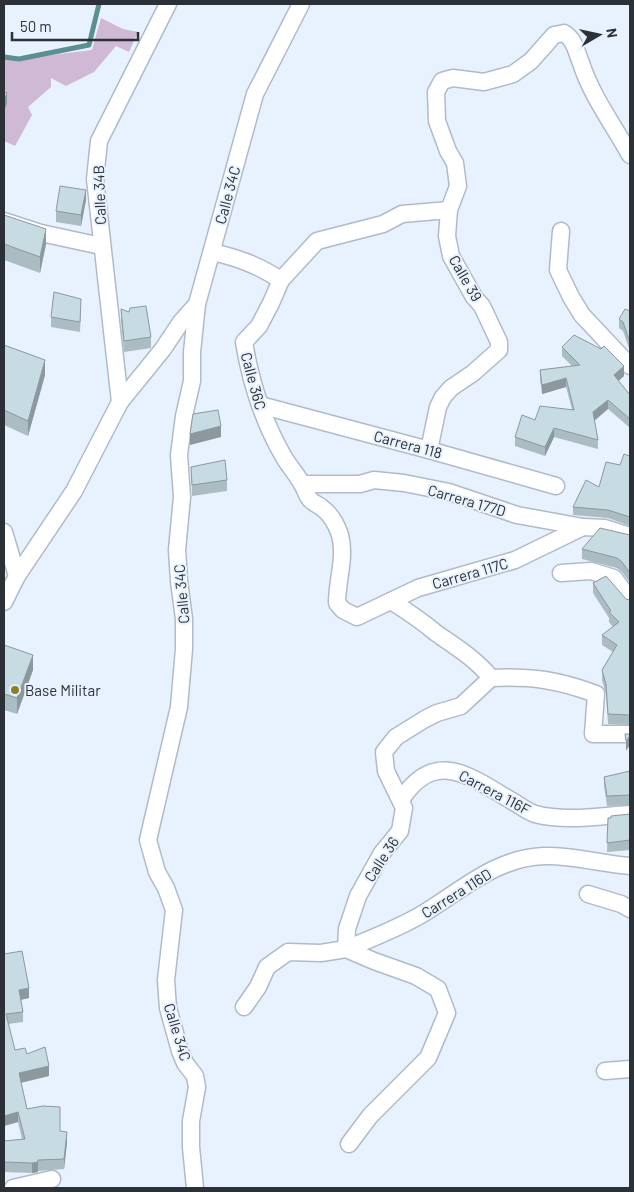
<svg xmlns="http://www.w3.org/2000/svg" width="634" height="1192" font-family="Barlow,sans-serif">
  <rect width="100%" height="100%" fill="#e8f1fe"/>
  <path fill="#cfb9d5" d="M101,18L123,29L138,32L129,52L116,46L94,72L66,86L51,78V87L28,107L32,115L15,146L4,141V57L19,59L92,50Z"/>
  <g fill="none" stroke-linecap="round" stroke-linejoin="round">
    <path stroke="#5c8f90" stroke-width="5" d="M4,57L19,59L89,45L99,4"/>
    <g stroke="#b0bbca" stroke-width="19">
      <g id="minor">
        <path d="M449,210L402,214L383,224L317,241L281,280L271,303L259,326L244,342C251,385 263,422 285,459C290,467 297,475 302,484C305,489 306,494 309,498C311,502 317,504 321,507C331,514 336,523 340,535C346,557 337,580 337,603L343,610L357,617L418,588L515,560L583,527"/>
        <path d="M4,221L41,233L101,246"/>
        <path d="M561,231L558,270L571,297L582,315L630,366"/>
        <path d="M212,252C239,258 257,265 281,280"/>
        <path d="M120,402L163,349L181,322L197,304"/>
        <path d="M260,405L429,450L556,486"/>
        <path d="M429,450L438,407L443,397L451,388L473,373L499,350V342L482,306L474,297L451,256L447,236L449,210L458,186L455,163L448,151L437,121L436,92L442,81L453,78L484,82L513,74L531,61L554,35L564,33C575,40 576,51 581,63C592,97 613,124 630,155"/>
        <path d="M302,484H360L374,480L404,483L449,492L517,515L583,527L605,528L630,536"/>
        <path d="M4,532L17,576"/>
        <path d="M561,573L591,571L614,578L630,600"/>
        <path d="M391,601C407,611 422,621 436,633C456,647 476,659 491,678"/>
        <path d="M4,602L17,576L74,491L120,402L95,179L99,141L168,4"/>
        <path d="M491,678C532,676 558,680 596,694L593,734H630"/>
        <path d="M401,800C435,747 471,777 512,801C519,805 527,811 535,814C566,822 599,816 630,814"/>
        <path d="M588,894L621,904L630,909"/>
        <path d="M346,949C371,939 396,929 419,916C460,892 494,858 544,856C573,855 601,864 630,866"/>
        <path d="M346,949L374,961L416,976L438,989L447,1013L428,1058L370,1116L349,1144"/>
        <path d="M244,1007L258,987L267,967L288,952L321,953L346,949L347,929L358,896L382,853L400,831L404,808L386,771L384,752L396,737L425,719L437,713L461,706L491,678"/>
        <path d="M605,1071L630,1069"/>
        <path d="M13,1188L52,1179"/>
        <path d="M195,1188L191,1147V1121L197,1087L195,1076L185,1063L180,1051L168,1008L166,980L174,910L166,888L157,872L148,840L179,707L184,649V619L179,581L177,550L182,497L179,455L184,416L192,381V352L197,304L255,94L301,4"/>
      </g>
    </g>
    <use href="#minor" stroke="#fff" stroke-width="16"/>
  </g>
  <g fill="#abbcc3">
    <path d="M86,200L81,226L56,222V211Z"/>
    <path d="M4,215L46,244L40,273L4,260Z"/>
    <path d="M121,309L151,337V348L124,352L121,320Z"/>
    <path d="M81,310L80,332L51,327V317Z"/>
    <path d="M630,311V351L623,331L619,328V319Z"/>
    <path d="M4,345L45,375L28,436L4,425Z"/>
    <path d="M562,347L624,376L618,381L630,395V428L608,409L594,420L598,440V449L554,437L545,456L515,446V437L535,420L572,409L566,387L542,394L540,380V370L572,366L562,356Z"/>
    <path d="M630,456V526L608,518L573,515V507L599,487Z"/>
    <path d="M191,467L227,480V491L192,496Z"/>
    <path d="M630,535V583L622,572L617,568L582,559V549Z"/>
    <path d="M593,583L626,599L630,600V725L608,724L606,694L602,680V670L613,652L602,645V635L613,627L609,622V618L593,593Z"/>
    <path d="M4,645L33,670L17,714L4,710Z"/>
    <path d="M630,771V805L607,806L604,786V777Z"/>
    <path d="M630,814V850L607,852L608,818Z"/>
    <path d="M4,954L29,998L21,1000L23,1012V1022L8,1024L15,1050L27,1054L49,1076L21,1083L27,1109L60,1131L67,1143L64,1169L38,1171V1172L32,1173L4,1172V1176V1141L22,1139L18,1122L4,1126Z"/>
  </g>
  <g fill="#8b999f">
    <path d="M7,93V104L4,111V100Z"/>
    <path d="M86,190V200L81,226V215Z"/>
    <path d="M46,229V244L40,273V257Z"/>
    <path d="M45,360V375L28,436V421Z"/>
    <path d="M624,366V376L614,385V375Z"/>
    <path d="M566,378V387L542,394V385Z"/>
    <path d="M608,400V409L593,422V412Z"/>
    <path d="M221,426V437L190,445V434Z"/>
    <path d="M554,428V437L545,456V447Z"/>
    <path d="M33,655V670L17,714V698Z"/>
    <path d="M630,736V745L626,751V741Z"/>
    <path d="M29,988V998L19,1000V990Z"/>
    <path d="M49,1066V1076L19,1083V1073Z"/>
    <path d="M18,1112V1122L4,1126V1116Z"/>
    <path d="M67,1132V1143L64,1169V1159Z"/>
    <path d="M38,1162V1172L32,1173V1163Z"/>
  </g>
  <g fill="#c7dbe3" stroke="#8b999f">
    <path d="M4,92L7,93L4,100Z"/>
    <path d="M60,186L86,190L81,215L56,211Z"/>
    <path d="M4,215L46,229L40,257L4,244Z"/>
    <path d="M54,292L81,299L80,322L51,317Z"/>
    <path d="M146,306L151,337L124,341L121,309L129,312L130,308Z"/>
    <path d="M625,309L630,311V342L623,322L619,319Z"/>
    <path d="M574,335L601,349L604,346L624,366L614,375L630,395V419L608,400L593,412L598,440L554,428L545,447L515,437L522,415L535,420L540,406L574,410L566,378L542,385L540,370L580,365L562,347Z"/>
    <path d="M4,345L45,360L28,421L4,410Z"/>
    <path d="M218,410L221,426L190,434L193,414Z"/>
    <path d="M624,454L630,456V517L608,510L573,507L586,480L599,487L606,462L620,465Z"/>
    <path d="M225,460L227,480L192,485L191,467Z"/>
    <path d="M600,528L630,535V573L622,562L617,558L582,549Z"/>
    <path d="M606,576L626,599L630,600V715L608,714L606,684L602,670L617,645L602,635L619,622L609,612L611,611L593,583Z"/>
    <path d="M4,645L33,655L17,698L4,694Z"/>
    <path d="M625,734H630V736L626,741Z"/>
    <path d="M630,771V795L607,796L604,777Z"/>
    <path d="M630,814V840L607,843L608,818H611V816Z"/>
    <path d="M22,951L29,988L19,990L23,1012L6,1014L15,1050L25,1048L27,1054L45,1047L49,1066L19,1073L27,1109L43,1106L60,1107V1131L67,1132L64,1159L38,1160V1162L32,1163L4,1162V1166V1141L25,1139L18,1112L4,1116V954Z"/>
  </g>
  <circle fill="#8d7f26" stroke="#e8f1fe" stroke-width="2" cx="15" cy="690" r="5"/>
  <g text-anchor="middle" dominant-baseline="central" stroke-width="4" stroke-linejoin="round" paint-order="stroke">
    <g font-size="15" fill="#2c3137" stroke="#e8f1fe">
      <text transform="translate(99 195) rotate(-92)">Calle 34B</text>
      <text transform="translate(227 195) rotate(-75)">Calle 34C</text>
      <text transform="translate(466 278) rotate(60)">Calle 39</text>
      <text transform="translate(254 381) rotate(75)">Calle 36C</text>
      <text transform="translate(408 444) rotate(15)">Carrera 118</text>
      <text transform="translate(467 500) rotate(16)">Carrera 177D</text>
      <text transform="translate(470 573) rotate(-16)">Carrera 117C</text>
      <text transform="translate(181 594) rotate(-95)">Calle 34C</text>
      <text transform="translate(495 792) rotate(28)">Carrera 116F</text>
      <text transform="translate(381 859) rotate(-57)">Calle 36</text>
      <text transform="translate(456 893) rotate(-32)">Carrera 116D</text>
      <text transform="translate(178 1032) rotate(73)">Calle 34C</text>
    </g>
    <g font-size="15" fill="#2c3137" stroke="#e8f1fe" text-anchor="start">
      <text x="25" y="690">Base Militar</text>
    </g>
  </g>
  <rect width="634" height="1192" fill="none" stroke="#2c3137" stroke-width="10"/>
  <g transform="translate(599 35) rotate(81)" stroke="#e8f1fe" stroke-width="4" paint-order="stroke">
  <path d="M0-4L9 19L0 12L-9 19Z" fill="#2c3137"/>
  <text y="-8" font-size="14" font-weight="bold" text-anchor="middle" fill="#2c3137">N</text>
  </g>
  <path d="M12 32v8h126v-8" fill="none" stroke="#2c3137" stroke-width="2.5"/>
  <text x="20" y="32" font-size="15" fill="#2c3137" stroke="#e8f1fe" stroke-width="4" paint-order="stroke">50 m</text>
</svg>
